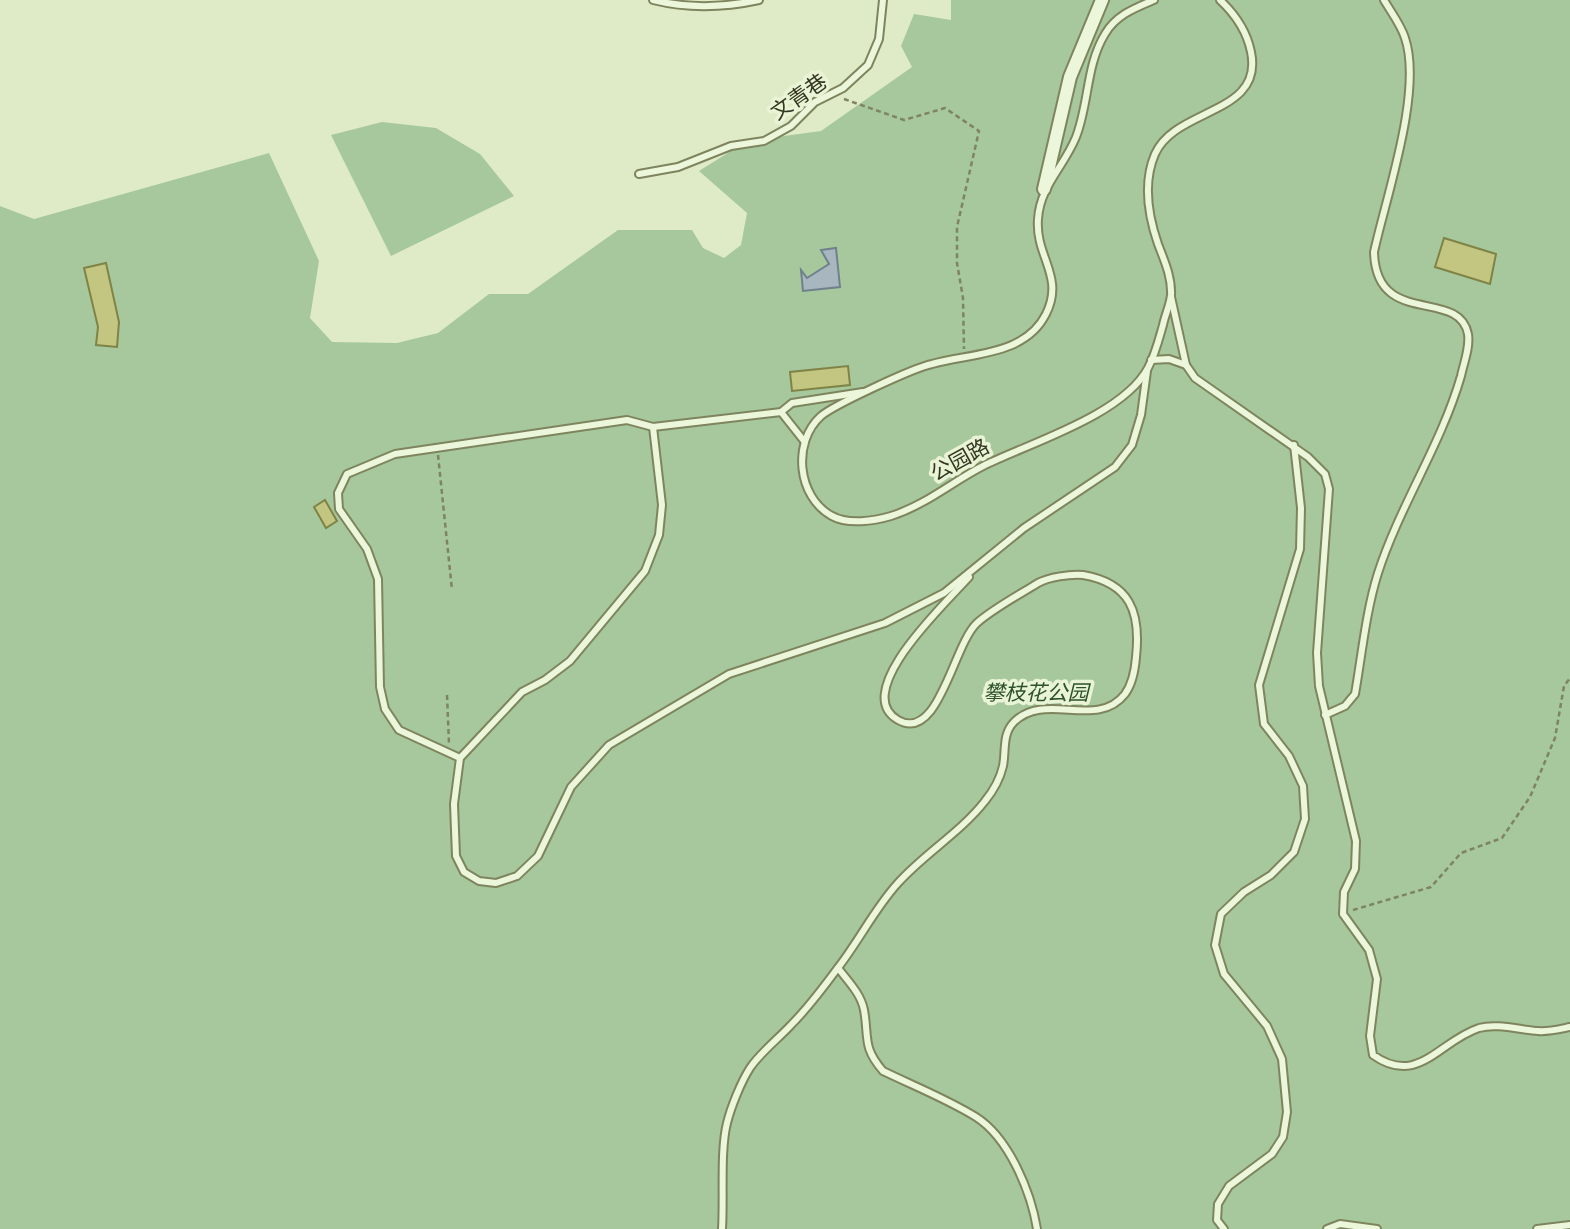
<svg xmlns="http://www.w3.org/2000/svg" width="1570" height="1229" font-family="Bitter,'Noto Sans SC',serif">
  <rect width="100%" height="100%" fill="#dfebc7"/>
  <g fill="#a6c89c">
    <path d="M951,0H1570V1229H0V206L34,219L269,153L319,261L310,318L332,342L397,343L438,333L489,294H528L618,230H692L703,248L724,258L741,245L747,213L699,171L747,141L821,131L912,67L901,46L914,14L951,20Z"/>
    <path d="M382,122L436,128L480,154L514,196L391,256L331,135Z"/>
  </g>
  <path fill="#a8b7bf" stroke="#6f818d" stroke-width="2" d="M836,248L840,287L803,291L801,270L807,278L829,264L821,250Z"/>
  <g fill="#c2c680" stroke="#808346" stroke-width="2">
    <path d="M1444,238L1496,254L1490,284L1435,267Z"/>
    <path d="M106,263L119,322L117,347L96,345L98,327L84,268Z"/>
    <path d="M848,366L850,385L792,391L790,372Z"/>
    <path d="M325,500L337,521L326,528L314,507Z"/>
  </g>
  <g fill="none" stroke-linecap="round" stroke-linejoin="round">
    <g stroke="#7e855e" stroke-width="10">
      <g id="service">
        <path d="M653,0C689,9 722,8 759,0"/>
        <path d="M1154,0C1135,8 1116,15 1105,34C1086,65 1089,104 1076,137C1064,167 1040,186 1038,219C1035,257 1065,276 1046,314C1025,356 971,353 932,364C913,368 834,405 821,416C792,442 797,497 832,516C848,525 874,521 891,516C926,505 953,481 985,465C1030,443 1123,415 1148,368C1155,355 1159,339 1163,325C1165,315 1170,305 1171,295C1172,277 1164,260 1158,244C1148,215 1143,182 1155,154C1176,107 1264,115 1251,52C1247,32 1235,14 1220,0"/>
        <path d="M639,174L678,167L731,146L764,141L791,126L815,102L843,88L868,65L879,39L883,0"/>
        <path d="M1171,297L1186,365L1195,378L1308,457L1325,474L1329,489L1317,653L1319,686L1356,841L1355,869L1344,892L1343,914L1369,950L1377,979L1370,1036L1373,1055C1418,1087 1439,1041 1479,1028C1497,1023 1520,1030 1538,1031C1548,1032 1560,1029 1570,1027"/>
        <path d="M1151,360L1169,359L1186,365"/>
        <path d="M781,412L804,441"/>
        <path d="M653,427L662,505L659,535L645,571L570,661L545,680L522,692L460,758L454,804L456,856L464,872L479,881L496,883L517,876L538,856L571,787L609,745L729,674L885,623L944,593L1024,528L1115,467L1132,445L1141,415L1147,371"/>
        <path d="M1325,715L1345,706L1355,694C1362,654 1366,611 1378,573C1400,505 1441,445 1461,376C1464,362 1470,348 1468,334C1459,287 1376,329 1374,252C1386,197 1423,91 1405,38C1401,25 1391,12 1384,0"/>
        <path d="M460,758L399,730L385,709L380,687L378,579L367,549L339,509L338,493L347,474L395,454L627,420L653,427L781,412L792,403L863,392"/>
        <path d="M838,968C848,981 861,994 864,1010C869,1037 862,1047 883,1071C914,1086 947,1099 976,1117C1009,1138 1031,1192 1037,1229"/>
        <path d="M722,1229C724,1198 720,1151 727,1123C731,1107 741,1082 750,1068C760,1053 778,1039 791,1025C808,1008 823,988 837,969C859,941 875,908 898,883C925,853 961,832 985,801C994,790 1000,779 1003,766C1006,751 1002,734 1014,722C1045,691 1097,730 1125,694C1133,683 1135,670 1136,657C1141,612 1130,583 1083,575C1070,574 1049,577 1038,583C1019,595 994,608 977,623C953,645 939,743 898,720C849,692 948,601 969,577"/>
        <path d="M1224,1229L1217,1220L1218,1204L1229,1186L1272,1154L1283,1137L1287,1112L1282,1059L1267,1026L1224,974L1215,945L1221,914L1244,892L1271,875L1294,852L1305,819L1303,786L1289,756L1264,724L1259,685L1300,549L1301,508L1294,445"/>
        <path d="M1327,1229L1340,1224L1377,1229"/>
        <path d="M1537,1229L1570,1225"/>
      </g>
    </g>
    <g stroke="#7e855e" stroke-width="16">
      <path id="minor" d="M1044,189L1070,77L1102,0"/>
    </g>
    <g stroke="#7e855e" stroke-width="2.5" stroke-dasharray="5 3.5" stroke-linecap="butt">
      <path d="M844,99L904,120L945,108L979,131L957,227V263L963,298L964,349"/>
      <path d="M438,455L452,590"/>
      <path d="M447,695L449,744"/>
      <path d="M1353,910L1431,887L1461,853L1502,838L1530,797L1555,738L1564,686L1570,678"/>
    </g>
    <use href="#service" stroke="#ecf6da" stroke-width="6"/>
    <use href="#minor" stroke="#ecf6da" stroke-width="12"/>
  </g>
  <g text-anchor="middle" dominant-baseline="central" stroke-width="7" stroke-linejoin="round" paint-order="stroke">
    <g font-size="21" fill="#343720" stroke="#e9f3d6">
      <text transform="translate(799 97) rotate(-35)">文青巷</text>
      <text transform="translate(960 460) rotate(-29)">公园路</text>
    </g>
    <g font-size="21" font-style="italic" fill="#2d5229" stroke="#e9f3d6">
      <text x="1036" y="693">攀枝花公园</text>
    </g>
  </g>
</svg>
